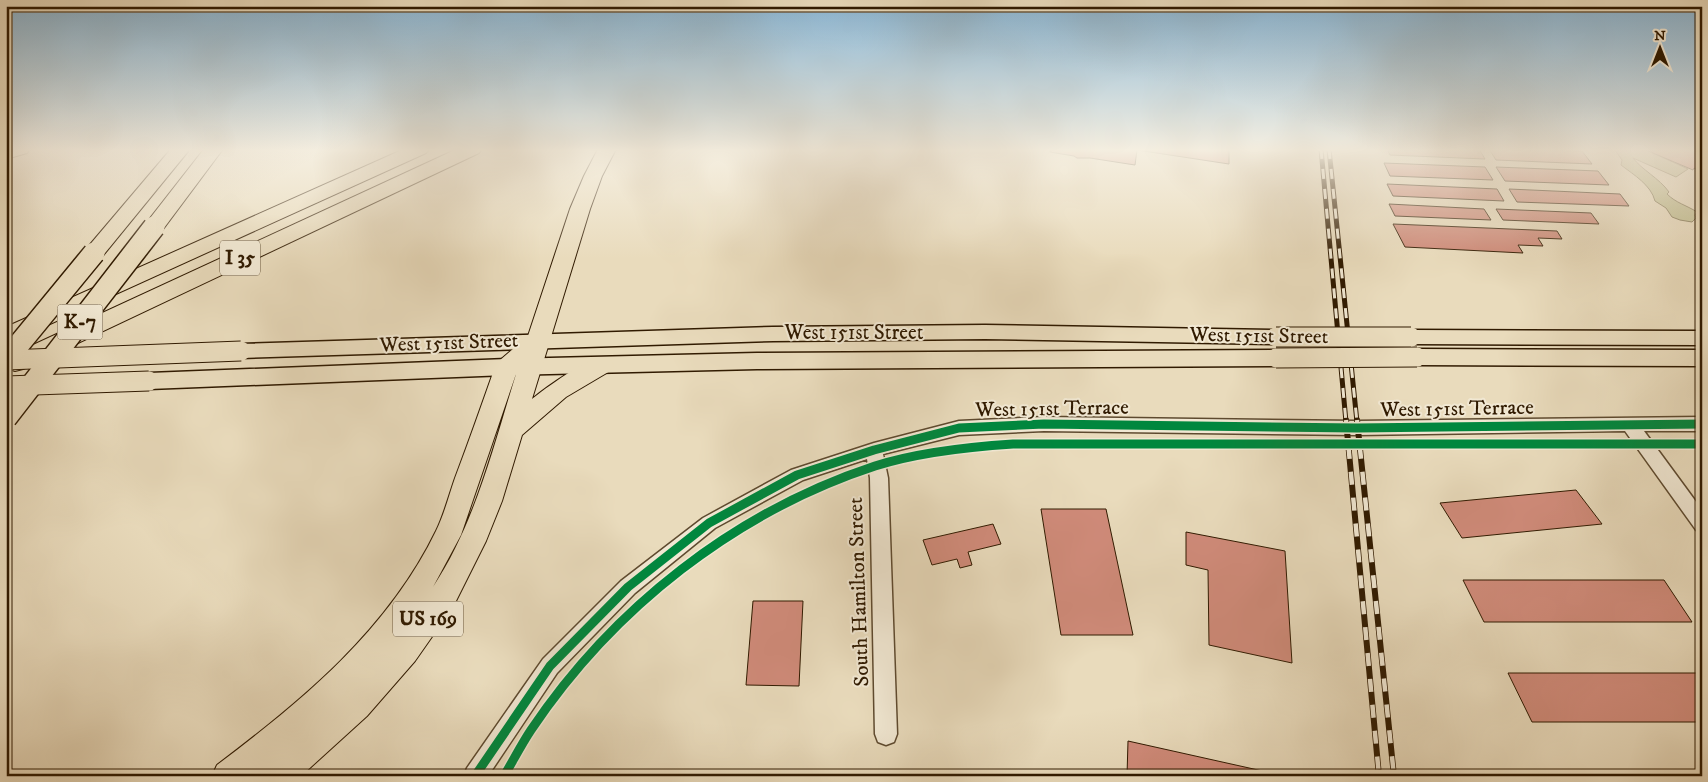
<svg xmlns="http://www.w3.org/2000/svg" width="1708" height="782" font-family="'IM FELL DW Pica',serif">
  <rect width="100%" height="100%" fill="#e9dbbc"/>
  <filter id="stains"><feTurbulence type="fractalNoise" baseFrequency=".004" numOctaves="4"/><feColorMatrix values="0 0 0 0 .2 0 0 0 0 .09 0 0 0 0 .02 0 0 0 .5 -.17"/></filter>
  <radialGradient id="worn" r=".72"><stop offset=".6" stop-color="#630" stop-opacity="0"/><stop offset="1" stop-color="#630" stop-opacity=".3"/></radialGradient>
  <path fill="#bfbd8b" stroke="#786c46" d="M1614,149L1624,151L1644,149L1688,169L1676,177L1633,158C1642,170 1659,178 1669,192L1667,194C1676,203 1686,205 1697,212L1695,215L1696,218L1692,222L1680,220L1672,217L1666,208L1655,201C1651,185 1634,175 1621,165L1622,160Z"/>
  <g fill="#d08b7a" stroke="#301a00">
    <path d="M1050,149H1229V164L1137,150L1135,165L1090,158H1077L1074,156L1050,152Z"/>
    <path d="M1387,149H1479L1485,159L1390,155Z"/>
    <path d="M1489,149L1582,151L1592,164L1496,160Z"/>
    <path d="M1702,149V172L1694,168L1693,170L1646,150Z"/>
    <path d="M1384,163L1485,167L1493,180L1390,176Z"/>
    <path d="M1496,167L1598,171L1609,185L1505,181Z"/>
    <path d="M1387,184L1497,189L1504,201L1393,196Z"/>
    <path d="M1509,189L1620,194L1629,206L1517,202Z"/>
    <path d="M1389,204L1484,209L1491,220L1395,216Z"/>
    <path d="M1496,209L1591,213L1599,224L1503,220Z"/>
    <path d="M1393,224L1557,231L1562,239L1538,238L1543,246L1518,245L1523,253L1405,247Z"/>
    <path d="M1576,490L1602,524L1462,538L1440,503Z"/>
    <path d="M1041,509H1106L1133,635H1061Z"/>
    <path d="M993,524L1001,544L968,552L972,565L960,568L957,559L932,565L923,540Z"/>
    <path d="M1186,532L1285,551L1292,663L1209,645L1208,570L1186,565Z"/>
    <path d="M1463,580H1664L1692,622H1484Z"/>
    <path d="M753,601H803L799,686L746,685Z"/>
    <path d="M1508,673H1702V722H1532Z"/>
    <path d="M1128,741L1285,776H1127Z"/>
  </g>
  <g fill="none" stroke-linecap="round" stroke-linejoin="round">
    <g stroke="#5e4a2f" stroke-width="3">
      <path id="minor" d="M1044,417L1357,421L1702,417V431H1644L1702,510V533L1696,530L1625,431L1357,435L1044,431L959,435L883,454L888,478L897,734L894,742L886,745L878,742L875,734L870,478L867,459L803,480L715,528L635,593L557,673L488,776H464L467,768L543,659L621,581L703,518L791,470L874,443L959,421Z"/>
    </g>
    <g stroke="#301a00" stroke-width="3">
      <g id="major">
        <path d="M985,325L1276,330L1283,332L1286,337L1283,342L1276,344L985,339L773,341L241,358L234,356L231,351L234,346L241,344L773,327Z"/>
        <path d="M1411,330L1702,331V345L1411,344L1404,342L1401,337L1404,332Z"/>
        <path d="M1417,349L1702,350V366L1417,365L1410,362L1407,357L1410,352Z"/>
        <path d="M1276,350L1283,353L1286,358L1283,363L1276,366L757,369L507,375L149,389L142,387L138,381L142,375L149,373L507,359L757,353Z"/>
      </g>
    </g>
    <g stroke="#301a00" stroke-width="2">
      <g id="highway">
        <path d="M6,149H30L27,153L6,159Z"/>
        <path d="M171,149H190L101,258L94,260L87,258L84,253L87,248Z"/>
        <path d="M204,149H223L161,232L154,233L147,232L144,227L147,222Z"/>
        <path d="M404,149H429L426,153L6,344V327Z"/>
        <path d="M457,149H482L479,153L23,369L15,371L6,368L7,357Z"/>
        <path d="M598,149H616L602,176L590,209L532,399C544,389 590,356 603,357C605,357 608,358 610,359L614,365L610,371L566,397L522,435L502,501L486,541L456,601L436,631L415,661L367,716L301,776H259L261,771L255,776H212L217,765C302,701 388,630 436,531C444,515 449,495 455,478C469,441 482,404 495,367L499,361L528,336L570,209L584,176ZM517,371C494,444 476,522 433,587L461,535Z"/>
      </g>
    </g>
    <use href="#minor" fill="#f1e8d3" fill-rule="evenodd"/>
    <use href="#major" fill="#e9dbbc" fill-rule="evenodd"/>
    <use href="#highway" fill="#e9dbbc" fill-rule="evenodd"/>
    <g stroke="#301a00" stroke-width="5">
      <g id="rail-far1">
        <path d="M1321,149L1346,422"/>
        <path d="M1329,149L1357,422"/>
      </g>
    </g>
    <g stroke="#301a00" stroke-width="6">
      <g id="rail">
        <path d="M1346,420L1379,776"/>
        <path d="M1357,420L1394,776"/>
      </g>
    </g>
    <use href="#rail-far1" stroke="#f1e8d3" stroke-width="3" stroke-dasharray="10" stroke-linecap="butt"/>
    <use href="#rail" stroke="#f1e8d3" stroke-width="4.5" stroke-dasharray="13" stroke-linecap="butt"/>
    <g stroke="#301a00" stroke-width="21" stroke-linecap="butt">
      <g id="major-bridge">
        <path d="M1276,337H1411"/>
        <path d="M1276,358L1417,357"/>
        <path d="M6,360L241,351"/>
        <path d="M6,386L149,381"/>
      </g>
    </g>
    <g stroke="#301a00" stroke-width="24" stroke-linecap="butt">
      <g id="highway-bridge">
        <path d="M6,360L94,253"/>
        <path d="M6,418L154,227"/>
      </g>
    </g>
    <use href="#major-bridge" stroke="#e9dbbc" stroke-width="19"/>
    <use href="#highway-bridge" stroke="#e9dbbc" stroke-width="21"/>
    <g stroke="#f1e8d3" stroke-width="12">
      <g id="cycleway">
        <path d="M475,776L550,666L628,587L709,523L797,475L874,450L959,428L1044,424L1357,428L1702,424"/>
        <path d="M504,776C513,761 521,745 531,730C613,608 735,512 875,466C919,452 967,447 1013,444H1702"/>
      </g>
    </g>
    <use href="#cycleway" stroke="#00873e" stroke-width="9"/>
  </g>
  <linearGradient id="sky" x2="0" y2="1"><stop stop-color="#89b6d5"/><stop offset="0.58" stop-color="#f5efe1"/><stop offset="1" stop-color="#f5efe1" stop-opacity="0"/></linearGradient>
  <rect width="1708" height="259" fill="url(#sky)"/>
  <g text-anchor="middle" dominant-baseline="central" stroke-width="4" stroke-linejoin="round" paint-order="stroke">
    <g fill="#f1e8d3" stroke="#6a583f" stroke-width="1">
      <rect x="220" y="240.5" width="40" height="35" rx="4"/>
      <rect x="57.5" y="304.5" width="45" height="35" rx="4"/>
      <rect x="393" y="601.5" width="70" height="35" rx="4"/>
    </g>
    <g font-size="20" font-weight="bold" fill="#301a00">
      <text x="240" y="258">I 35</text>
      <text x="80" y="322">K-7</text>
      <text x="428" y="619">US 169</text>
    </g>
    <g font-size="21" fill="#301a00" stroke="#f1e8d3">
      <text x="854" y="333">West 151st Street</text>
      <text transform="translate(1259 336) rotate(1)">West 151st Street</text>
      <text transform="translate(449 343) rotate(-2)">West 151st Street</text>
      <text transform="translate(1052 409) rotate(-1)">West 151st Terrace</text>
      <text transform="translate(1457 409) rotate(-1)">West 151st Terrace</text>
      <text transform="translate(859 592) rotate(-92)">South Hamilton Street</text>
    </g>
  </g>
  <rect width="1708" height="782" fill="none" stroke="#e9dbbc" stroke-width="25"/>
  <rect x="8" y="8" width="1693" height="767" fill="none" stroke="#301a00" stroke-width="2.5"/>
  <rect x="12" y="12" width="1683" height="757" fill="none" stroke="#301a00"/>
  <g transform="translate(1660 48)" stroke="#f1e8d3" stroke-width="4" paint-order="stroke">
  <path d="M0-4L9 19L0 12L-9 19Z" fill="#301a00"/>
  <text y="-8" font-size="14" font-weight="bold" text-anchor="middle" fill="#301a00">N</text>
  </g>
  <rect width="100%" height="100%" filter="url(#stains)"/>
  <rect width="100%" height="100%" fill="url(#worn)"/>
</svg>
